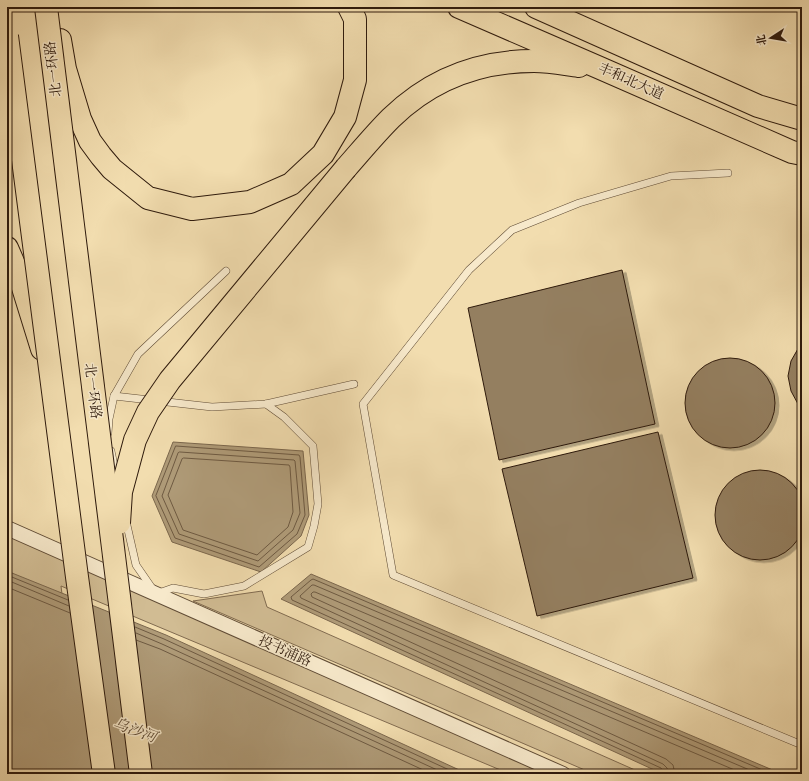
<svg xmlns="http://www.w3.org/2000/svg" width="809" height="781" font-family="Alegreya,'Noto Serif SC',serif">
  <defs>
    <filter id="shadow"><feDropShadow dx="4" dy="2.5" stdDeviation="0" flood-color="#0004"/></filter>
  </defs>
  <rect width="100%" height="100%" fill="#f2ddaf"/>
  <filter id="stains"><feTurbulence type="fractalNoise" baseFrequency=".005" numOctaves="4"/><feColorMatrix values="0 0 0 0 .2 0 0 0 0 .09 0 0 0 0 .02 0 0 0 .5 -.17"/></filter>
  <radialGradient id="worn" r=".72"><stop offset=".6" stop-color="#630" stop-opacity="0"/><stop offset="1" stop-color="#630" stop-opacity=".3"/></radialGradient>
  <g fill="#d1bc93" stroke="#806b50">
    <path d="M7,532L565,774H510L61,586L84,774H7Z"/>
    <path d="M262,591L267,607L644,774H594L193,601Z"/>
  </g>
  <g fill="#af9b78" stroke="#7b674d">
    <path d="M173,442L303,451L309,515L301,536L261,572L172,542L152,496Z"/>
    <path d="M7,571L166,635L468,774H7Z"/>
    <path d="M311,574L782,774H663L281,599Z"/>
  </g>
  <g fill="none" stroke-linecap="round" stroke-linejoin="round">
    <g stroke="#6e5a42" stroke-width="1">
      <path d="M176,446L299,455L300,457L305,515L297,534L259,567L175,538L156,496Z"/>
      <path d="M180,452L294,460L295,461L300,513L293,530L258,561L179,534L162,496L178,453Z"/>
      <path d="M184,458L289,465L290,467L293,512L288,527L257,555L183,530L168,495L182,459Z"/>
      <path d="M7,575L68,600"/>
      <path d="M7,580L69,606"/>
      <path d="M7,587L70,613"/>
      <path d="M135,627L164,639L458,774"/>
      <path d="M136,633L162,644L446,774"/>
      <path d="M136,640L160,649L432,774"/>
      <path d="M664,774L663,771L661,768L292,600L291,597L311,580L313,579L772,774"/>
      <path d="M669,774L667,768L663,764L301,598L300,596L312,585H314L759,774"/>
      <path d="M675,774L673,765L666,759L312,597L311,594L313,592H315L744,774"/>
    </g>
  </g>
  <g fill="#947f61" stroke="#2e1a0c" filter="url(#shadow)">
    <path d="M622,270L655,424L499,460L468,308Z"/>
    <path d="M802,345V408L798,404L791,391L788,376L791,361L799,347Z"/>
    <circle cx="730" cy="403" r="45"/>
    <path d="M658,432L693,578L537,616L502,469Z"/>
    <circle cx="760" cy="515" r="45"/>
  </g>
  <g fill="none" stroke-linecap="round" stroke-linejoin="round">
    <g stroke="#5f4b35" stroke-width="8">
      <g id="lane">
        <path d="M728,173L671,176L579,203L512,230L469,270L363,404L393,575L802,745"/>
        <path d="M114,396L212,407L266,404L354,384"/>
        <path d="M108,433L109,419L114,396L138,354L226,271"/>
        <path d="M111,451L117,480"/>
        <path d="M126,521L136,565L156,594L173,588L204,594L244,586L308,547L314,526L318,504L313,446L284,417L266,404"/>
      </g>
    </g>
    <g stroke="#5f4b35" stroke-width="16">
      <path id="street" d="M7,528L563,774"/>
    </g>
    <g stroke="#2e1a0c" stroke-width="24">
      <g id="highway">
        <path d="M459,7L600,68L792,152L802,154"/>
        <path d="M536,7L758,106L802,119"/>
        <path d="M60,40L65,69L80,119L90,141L101,156L112,169L148,198L192,209L250,202L291,184L323,154L345,117L355,80V19L349,7"/>
        <path d="M346,168C361,151 375,134 391,118C431,79 478,61 534,61C549,61 564,64 579,66"/>
        <path d="M7,248L20,278L42,349"/>
      </g>
    </g>
    <use href="#lane" stroke="#f7e9cb" stroke-width="7"/>
    <use href="#street" stroke="#f7e9cb" stroke-width="14"/>
    <use href="#highway" stroke="#f2ddaf" stroke-width="22"/>
    <g stroke="#2e1a0c" stroke-width="24" stroke-linecap="butt">
      <g id="highway-bridge">
        <path d="M46,7L141,774"/>
        <path d="M7,36L77,577L104,774"/>
        <path d="M119,523L121,492L135,440L148,412L170,380L346,168"/>
      </g>
    </g>
    <use href="#highway-bridge" stroke="#f2ddaf" stroke-width="22"/>
  </g>
  <g text-anchor="middle" dominant-baseline="central" stroke-width="3" stroke-linejoin="round" paint-order="stroke">
    <g font-size="14" fill="#2e1a0c" stroke="#f7e9cb">
      <text transform="translate(53 69) rotate(-97)">北一环路</text>
      <text transform="translate(631 81) rotate(24)">丰和北大道</text>
      <text transform="translate(93 391) rotate(83)">北一环路</text>
      <text transform="translate(285 651) rotate(24)">投书浦路</text>
    </g>
    <g font-size="15" font-style="italic" fill="#624e37" stroke="#f7e9cb">
      <text transform="translate(135 730) rotate(20)">乌沙河</text>
    </g>
  </g>
  <rect width="809" height="781" fill="none" stroke="#f2ddaf" stroke-width="24"/>
  <rect x="8" y="8" width="793" height="765" fill="none" stroke="#2e1a0c" stroke-width="2"/>
  <rect x="12" y="12" width="785" height="757" fill="none" stroke="#2e1a0c"/>
  <g transform="translate(771 38) rotate(258)" stroke="#f7e9cb" stroke-width="3" paint-order="stroke">
  <path d="M0-3L7 15L0 10L-7 15Z" fill="#2e1a0c"/>
  <text y="-6" font-size="11" font-weight="bold" text-anchor="middle" fill="#2e1a0c">北</text>
  </g>
  <rect width="100%" height="100%" filter="url(#stains)"/>
  <rect width="100%" height="100%" fill="url(#worn)"/>
</svg>
